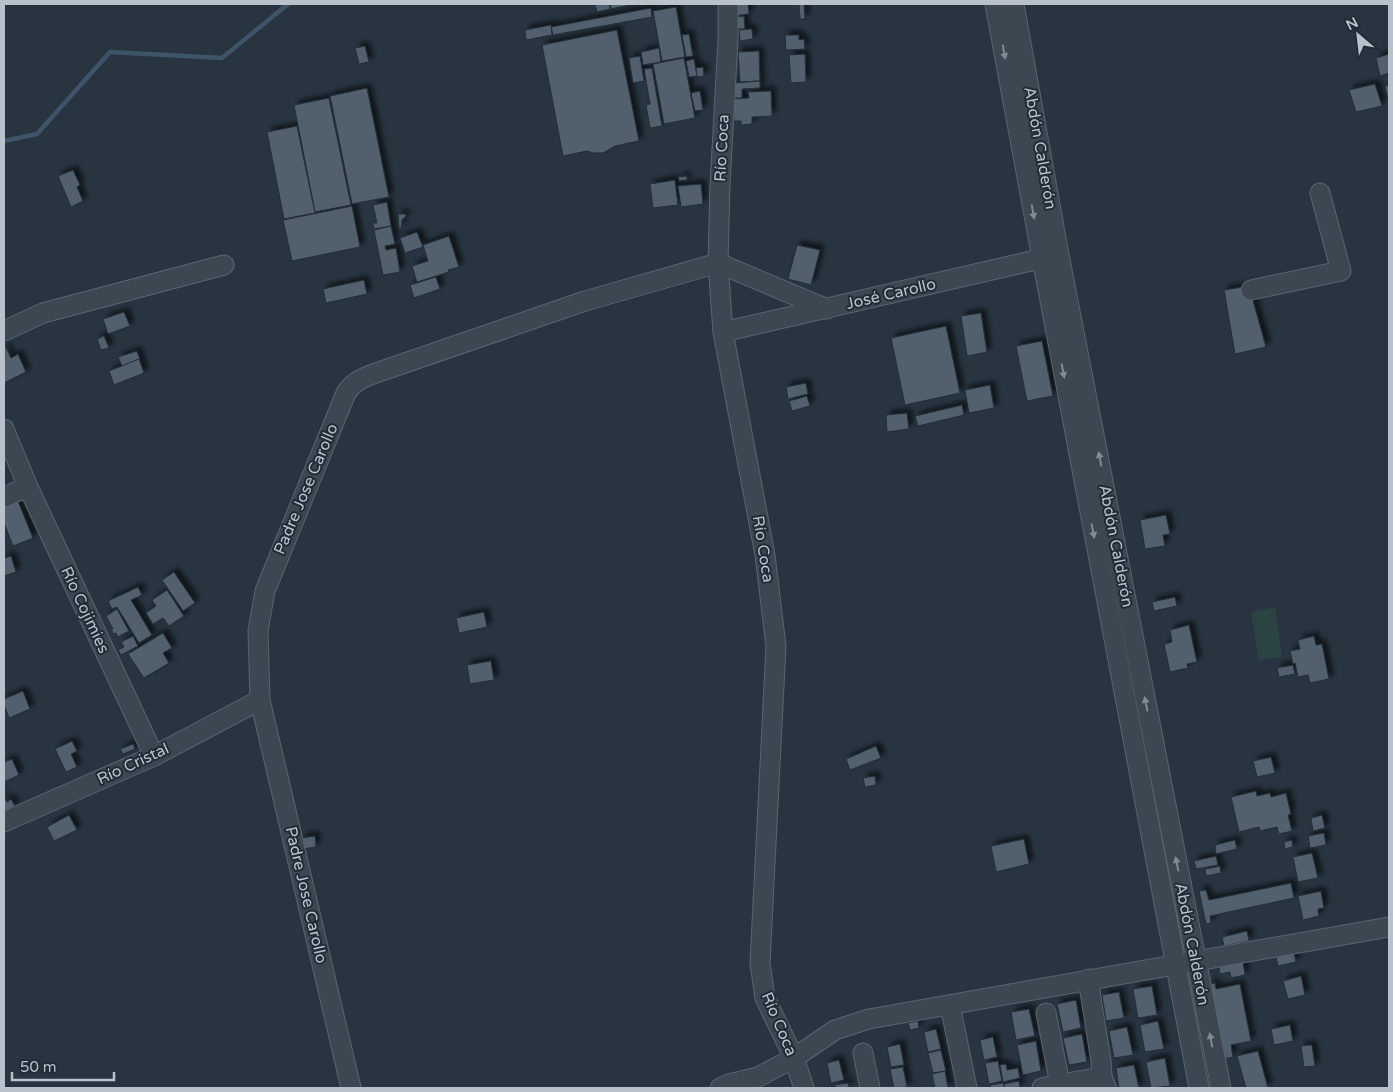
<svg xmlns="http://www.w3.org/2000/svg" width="1393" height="1092" font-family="'Varela Round',sans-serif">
  <defs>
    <filter id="shadow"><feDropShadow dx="4.5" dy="-4.5" stdDeviation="2.5" flood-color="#0009"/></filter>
  </defs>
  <rect width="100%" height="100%" fill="#283541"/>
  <path fill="#2b4343" d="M1275,607L1282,657L1259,660L1251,612Z"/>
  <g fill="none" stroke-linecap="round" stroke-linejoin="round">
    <path stroke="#3f5469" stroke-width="4.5" d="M4,141L37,134L110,52L222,58L288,4"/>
  </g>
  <g fill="#51606c" stroke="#232e38" filter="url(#shadow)">
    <path d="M595,4H609L610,9L597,12Z"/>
    <path d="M610,4H634L611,9Z"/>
    <path d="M733,4H748L749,14L734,16Z"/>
    <path d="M799,4H804L805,19H800Z"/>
    <path d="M676,7L685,57L662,61L653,11Z"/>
    <path d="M651,8L652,17L553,35L551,27Z"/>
    <path d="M744,16L745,29H735L734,17Z"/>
    <path d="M551,25L552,35L526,40L525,30Z"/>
    <path d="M752,29L753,39L740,41L739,30Z"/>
    <path d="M617,30L639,141L615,146L603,153H593L587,151L563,156L542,45Z"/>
    <path d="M689,34L693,56L686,57L682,35Z"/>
    <path d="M785,35H799V40L804,39L805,49L786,50Z"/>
    <path d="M365,46L369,62L359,64L355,48Z"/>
    <path d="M659,48L661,62L643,65L641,52Z"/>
    <path d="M759,51L760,81L740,82L738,52Z"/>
    <path d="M805,54L806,82L791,83L789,55Z"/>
    <path d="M1389,54V73L1380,76L1376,58Z"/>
    <path d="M640,56L644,81L633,83L629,58Z"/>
    <path d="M684,58L695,118L664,124L653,64Z"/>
    <path d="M694,59L697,76L689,77L686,61Z"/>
    <path d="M703,67L704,76L697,77L696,68Z"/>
    <path d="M652,68L662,126L650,128L646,105L650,104L644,69Z"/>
    <path d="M760,81V88L742,89V98H734V83Z"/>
    <path d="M1375,84L1382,106L1356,112L1349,90Z"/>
    <path d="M1389,85V103L1385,86Z"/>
    <path d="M367,88L389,197L352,204L330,96Z"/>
    <path d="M700,91L703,110L695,111L691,93Z"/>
    <path d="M771,91L772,116L752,117V124L741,125V121H734L733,99L749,98L748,92Z"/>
    <path d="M329,98L351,205L315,212L294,105Z"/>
    <path d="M297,126L315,213L284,219L267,132Z"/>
    <path d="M73,170L80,185L77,187L83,201L71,207L58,176Z"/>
    <path d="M687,176V180L679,181L678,177Z"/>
    <path d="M675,180L678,205L653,208L650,184Z"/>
    <path d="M701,184L703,204L681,207L678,186Z"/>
    <path d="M387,202L391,226L374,229L373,223H377L373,205Z"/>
    <path d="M352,206L360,247L292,261L283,220Z"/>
    <path d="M398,214H406V216L402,220L401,229L399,228Z"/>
    <path d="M391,226L395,244L385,246L386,250L396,248L400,272L383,275L374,230Z"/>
    <path d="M417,232L423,247L405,253L400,238Z"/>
    <path d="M449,236L459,267L448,270L449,272L417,282L412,266L428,261L423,245Z"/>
    <path d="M797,245L820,250L811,285L788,279Z"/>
    <path d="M436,277L440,289L414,298L410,285Z"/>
    <path d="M364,280L367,294L326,303L323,289Z"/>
    <path d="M1249,286L1266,347L1235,354L1224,290Z"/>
    <path d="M124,312L130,326L108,334L103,319Z"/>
    <path d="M981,313L987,352L967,356L961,316Z"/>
    <path d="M946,326L960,393L905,405L891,338Z"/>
    <path d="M104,336L109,348L101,350L97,339Z"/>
    <path d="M1042,341L1053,396L1027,401L1016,346Z"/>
    <path d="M5,345L11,358L18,354L26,372L4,383Z"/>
    <path d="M137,351L140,359L122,366L118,357Z"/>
    <path d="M139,359L144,373L114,385L109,371Z"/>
    <path d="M806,383L808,394L788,399L786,387Z"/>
    <path d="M990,385L994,408L969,413L965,390Z"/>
    <path d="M807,396L810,406L792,411L789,401Z"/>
    <path d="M962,405L964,415L918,426L915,416Z"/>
    <path d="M907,413L909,429L887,432L886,415Z"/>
    <path d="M18,501L33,538L13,546L4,523V507Z"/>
    <path d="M1166,515L1170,534L1163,535L1165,546L1145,549L1140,520Z"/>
    <path d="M11,556L16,572L4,576V558Z"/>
    <path d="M174,572L195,603L183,611L162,580Z"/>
    <path d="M138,587L142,595L131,600L152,635L139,643L117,607L112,609L108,601Z"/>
    <path d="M167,590L184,616L169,626L163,618L153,624L146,613L156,606L152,600Z"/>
    <path d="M1175,597L1177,606L1154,611L1152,602Z"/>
    <path d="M117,609L129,631L118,637L116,633L114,634L111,630L113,629L106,616Z"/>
    <path d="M484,612L487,627L459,633L456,618Z"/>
    <path d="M1189,625L1197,662L1187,664L1188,668L1170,672L1164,644L1172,642L1170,630Z"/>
    <path d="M163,633L172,648L163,653L169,663L144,678L128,654Z"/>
    <path d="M133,636L138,646L121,655L118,650L124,647L121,642Z"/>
    <path d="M1314,636L1316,645L1322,644L1329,679L1310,683L1308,675L1298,677L1295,663L1293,664L1290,651L1300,649L1298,640Z"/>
    <path d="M491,661L494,680L470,684L467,665Z"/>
    <path d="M1293,665L1295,674L1279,677L1277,668Z"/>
    <path d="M23,691L30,709L9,718L4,705V699Z"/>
    <path d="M72,741L77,751L71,754L77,767L66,772L55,749Z"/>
    <path d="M133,744L135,749L123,754L120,749Z"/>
    <path d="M876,746L881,758L850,770L846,759Z"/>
    <path d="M1271,757L1275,773L1257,777L1253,761Z"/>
    <path d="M12,759L19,775L4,782V762Z"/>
    <path d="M875,776L876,785L865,787L863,778Z"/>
    <path d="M1256,791L1257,796L1270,793L1271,797L1286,793L1291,814L1288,815L1292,831L1279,834L1277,827L1260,831L1259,827L1239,832L1231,797Z"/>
    <path d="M4,796L7,802L11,799L15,806L4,812Z"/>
    <path d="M69,815L77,830L54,841L47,827Z"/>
    <path d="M1322,815L1325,828L1313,831L1311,818Z"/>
    <path d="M1324,833L1326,845L1310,848L1308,836Z"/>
    <path d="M315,836L316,847L303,849L301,838Z"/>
    <path d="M1024,839L1029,864L996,872L991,846Z"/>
    <path d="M1235,840L1237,849L1216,854L1215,845Z"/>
    <path d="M1292,840L1293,847L1285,849L1284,842Z"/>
    <path d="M1312,853L1318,878L1298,882L1293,857Z"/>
    <path d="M1216,856L1218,865L1196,869L1194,861Z"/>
    <path d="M1220,866L1221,873L1206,876L1205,869Z"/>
    <path d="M1291,883L1294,898L1210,916L1211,923L1206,924L1199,891L1206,890L1209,900Z"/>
    <path d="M1321,891L1324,908L1318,909L1319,916L1303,920L1298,896Z"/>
    <path d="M1247,931L1249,941L1224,946L1222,937Z"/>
    <path d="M1294,953L1296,962L1278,966L1276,957Z"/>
    <path d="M1243,962L1245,975L1231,978L1230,972L1220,974L1219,967Z"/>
    <path d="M1301,976L1305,995L1288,999L1283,981Z"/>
    <path d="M1215,983L1216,989L1240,984L1251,1041L1231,1045L1233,1057L1223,1059L1209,984Z"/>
    <path d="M1152,986L1157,1015L1138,1018L1133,989Z"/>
    <path d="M1119,992L1124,1018L1106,1021L1102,995Z"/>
    <path d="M1076,1000L1081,1028L1063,1032L1057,1004Z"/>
    <path d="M1029,1009L1035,1036L1016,1040L1011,1012Z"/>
    <path d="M918,1021L919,1028L910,1030L908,1023Z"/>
    <path d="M1158,1021L1164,1049L1145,1052L1140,1025Z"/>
    <path d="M1290,1025L1293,1041L1274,1045L1271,1029Z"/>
    <path d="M1127,1027L1133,1055L1114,1058L1109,1031Z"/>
    <path d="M936,1029L941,1049L928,1052L924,1032Z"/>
    <path d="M1082,1034L1087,1062L1069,1065L1063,1038Z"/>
    <path d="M993,1037L997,1057L984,1060L980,1040Z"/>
    <path d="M1036,1041L1041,1071L1023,1075L1017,1045Z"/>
    <path d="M900,1044L904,1065L891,1067L887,1047Z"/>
    <path d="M1312,1045L1315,1066L1304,1067L1301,1046Z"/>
    <path d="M941,1050L946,1071L933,1073L928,1053Z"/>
    <path d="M1258,1051L1268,1088H1246L1237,1056Z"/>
    <path d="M1165,1058L1170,1086L1151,1088L1146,1062Z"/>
    <path d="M839,1060L844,1080L831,1083L827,1063Z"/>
    <path d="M998,1061L1002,1081L989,1084L985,1063Z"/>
    <path d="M1006,1064L1007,1070L1018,1068L1020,1078L1003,1082L1000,1065Z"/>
    <path d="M1134,1065L1139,1088H1119L1116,1068Z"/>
    <path d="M903,1067L907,1087L894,1088L890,1069Z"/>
    <path d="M945,1071L948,1088H935L932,1074Z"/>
    <path d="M1019,1081L1020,1088H1005L1004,1084Z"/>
    <path d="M848,1083L849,1088H836L835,1085Z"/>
    <path d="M1003,1083L1005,1088H991L990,1085Z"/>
  </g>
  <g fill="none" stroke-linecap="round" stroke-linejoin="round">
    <g stroke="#5a656e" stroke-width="21">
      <g id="minor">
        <path d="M728,4V40L720,185L718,263L723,332L765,555L776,646L760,963L765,998L794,1058L804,1088"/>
        <path d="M995,4L1042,258L1199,1088"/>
        <path d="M1014,4L1059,255L1221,1088"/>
        <path d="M1251,290L1341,271L1320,193"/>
        <path d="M4,331L43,313L224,265"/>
        <path d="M723,332L1053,256"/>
        <path d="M4,429L28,487"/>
        <path d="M4,497L28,487L154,756"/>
        <path d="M4,822L154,756L260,700"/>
        <path d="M1088,979L1101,1061L1102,1077L1106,1087"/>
        <path d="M950,1005L967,1088"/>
        <path d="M1046,1013L1060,1084L1102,1077"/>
        <path d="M863,1053L870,1088"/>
        <path d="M351,1088L260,700L258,631L265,591L346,393C353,382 361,379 373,374L585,301L718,263L827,309"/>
        <path d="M720,1088L729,1084L758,1077L794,1058L835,1030L869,1019L1389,927"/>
        <path d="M1042,1088L1060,1084L1061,1088"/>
      </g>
    </g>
    <use href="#minor" stroke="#3c4751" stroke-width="19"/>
  </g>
  <defs><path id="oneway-solid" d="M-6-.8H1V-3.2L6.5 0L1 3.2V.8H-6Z" transform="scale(1.25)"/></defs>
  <g fill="#818b94">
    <use href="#oneway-solid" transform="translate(1004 52) rotate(80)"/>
    <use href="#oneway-solid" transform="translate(1033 212) rotate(80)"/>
    <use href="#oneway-solid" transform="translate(1063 371) rotate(79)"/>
    <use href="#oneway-solid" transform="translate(1100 459) rotate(-101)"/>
    <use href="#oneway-solid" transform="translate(1093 531) rotate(79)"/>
    <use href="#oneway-solid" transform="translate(1146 704) rotate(-101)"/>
    <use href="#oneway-solid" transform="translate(1177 864) rotate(-101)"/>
    <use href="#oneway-solid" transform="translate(1211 1040) rotate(-101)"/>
  </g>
  <g text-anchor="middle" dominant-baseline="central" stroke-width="4" stroke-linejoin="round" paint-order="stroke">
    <g font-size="16" fill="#b9c2cb" stroke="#212c36">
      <text transform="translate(722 148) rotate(-87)">Río Coca</text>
      <text transform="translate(1040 148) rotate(80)">Abdón Calderón</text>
      <text transform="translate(891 294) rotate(-13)">José Carollo</text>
      <text transform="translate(306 489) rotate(-67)">Padre Jose Carollo</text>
      <text transform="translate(1116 546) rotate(79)">Abdón Calderón</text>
      <text transform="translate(763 549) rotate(81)">Río Coca</text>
      <text transform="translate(85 610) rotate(65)">Río Cojimies</text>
      <text transform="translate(133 764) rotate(-25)">Río Cristal</text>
      <text transform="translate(306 895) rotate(77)">Padre Jose Carollo</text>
      <text transform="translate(1192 944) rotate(79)">Abdón Calderón</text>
      <text transform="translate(779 1024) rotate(67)">Río Coca</text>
    </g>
  </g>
  <rect width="1393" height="1092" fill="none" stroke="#b9c2cb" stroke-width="10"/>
  <g transform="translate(1358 35) rotate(332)" stroke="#212c36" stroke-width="4" paint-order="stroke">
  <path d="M0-4L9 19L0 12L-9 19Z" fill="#b9c2cb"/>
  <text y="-8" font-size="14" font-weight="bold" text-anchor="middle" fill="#b9c2cb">N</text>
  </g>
  <path d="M12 1072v8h102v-8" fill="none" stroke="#b9c2cb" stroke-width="2.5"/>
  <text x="20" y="1072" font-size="15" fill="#b9c2cb" stroke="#212c36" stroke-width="4" paint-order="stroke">50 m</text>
</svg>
